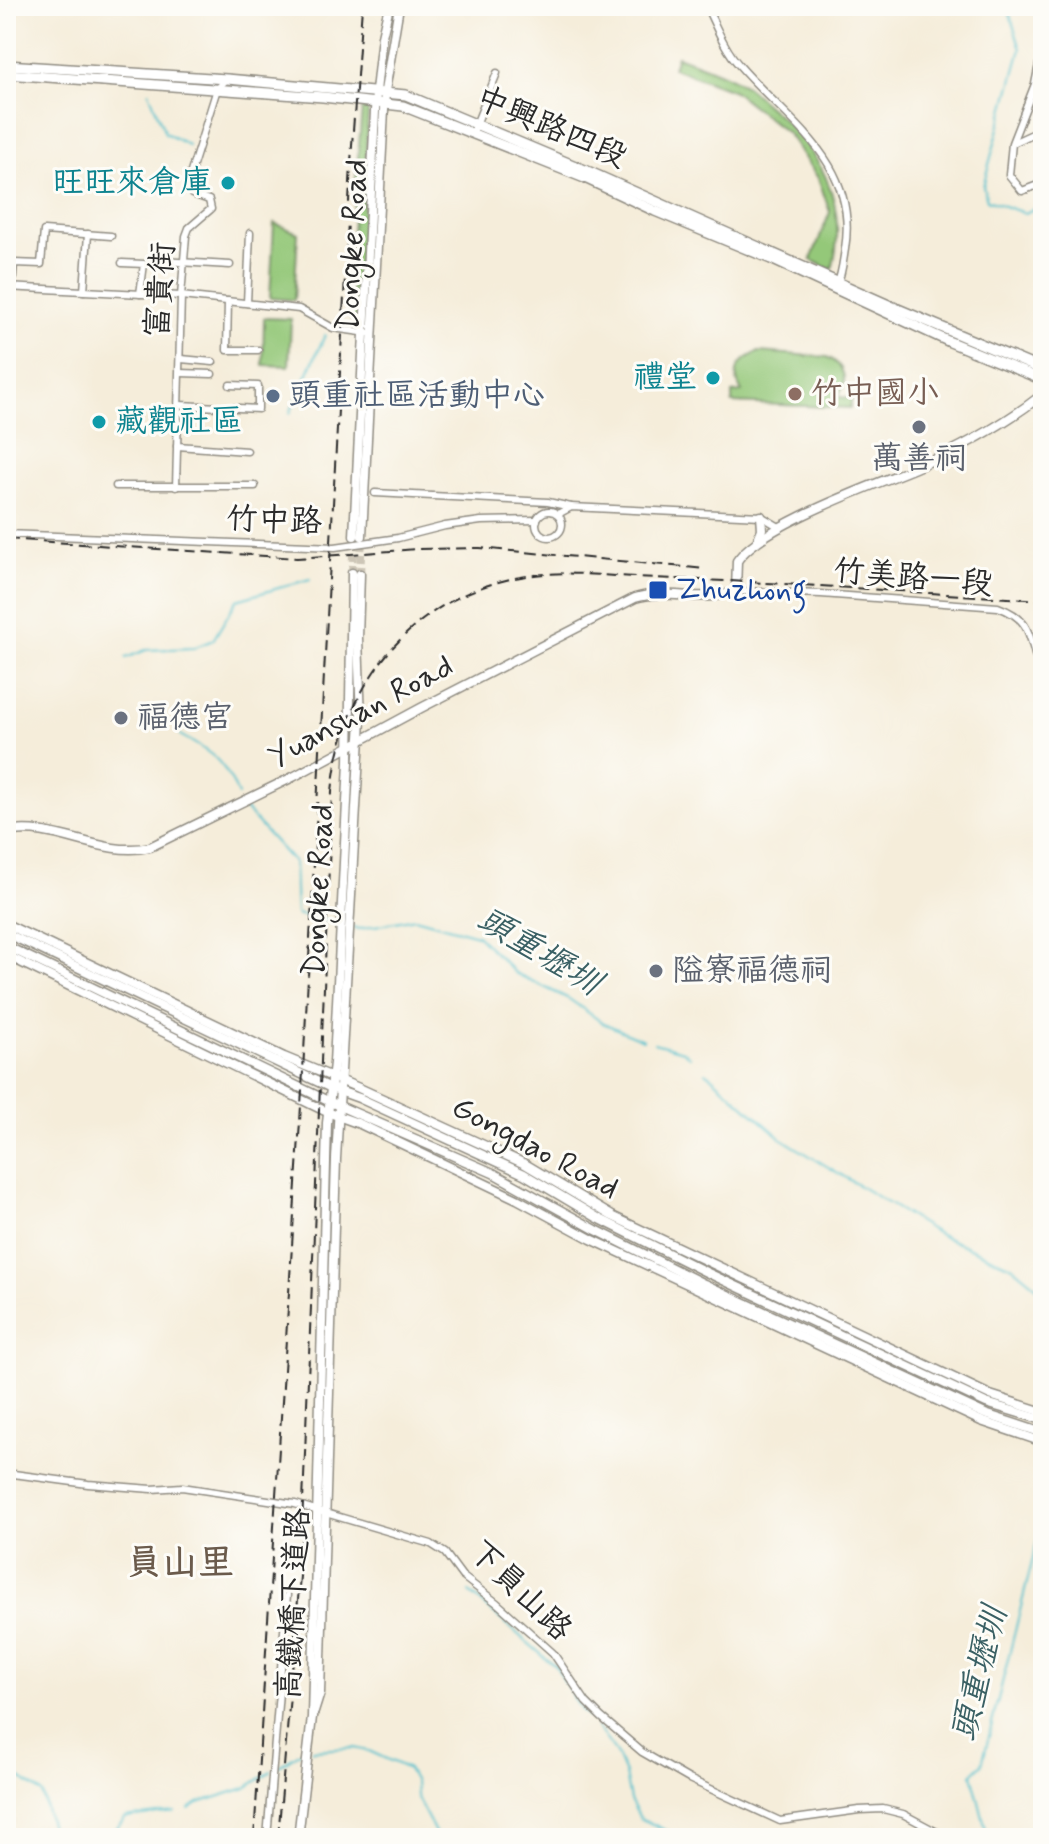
<svg xmlns="http://www.w3.org/2000/svg" width="1049" height="1844" font-family="Mynerve,'LXGW WenKai TC',sans-serif">
  <rect width="100%" height="100%" fill="#fdfcf7"/>
  <filter id="ink" filterUnits="userSpaceOnUse"><feTurbulence type="fractalNoise" baseFrequency=".0125" numOctaves="2"/><feDisplacementMap in="SourceGraphic" scale="16" xChannelSelector="R" yChannelSelector="G"/><feConvolveMatrix kernelMatrix="1 2 1 2 8 2 1 2 1" color-interpolation-filters="sRGB"/></filter>
  <filter id="wash" filterUnits="userSpaceOnUse"><feTurbulence type="fractalNoise" baseFrequency=".006" numOctaves="4" result="noise"/><feDisplacementMap in="SourceGraphic" scale="32" xChannelSelector="R" yChannelSelector="G"/><feGaussianBlur stdDeviation="1.8" result="paint"/><feColorMatrix in="noise" values="0 0 0 0 0 0 0 0 0 0 0 0 0 0 0 0 0 1.4 0 .05"/><feComposite in="paint" operator="in"/></filter>
  <g filter="url(#wash)">
    <rect width="100%" height="100%" fill="#f5edda"/>
    <g fill="#94c879" stroke="#607a52" stroke-width="2">
      <path d="M677,56C697,64 720,71 739,82C750,87 758,98 767,105C820,150 850,200 832,270L811,260L830,212L818,178L788,134L734,91L673,68Z"/>
      <path d="M362,108H367L368,113L358,316L351,320L352,231Z"/>
      <path d="M274,223L298,233L294,300L270,298Z"/>
      <path d="M264,318L291,319L289,366L263,365Z"/>
      <path d="M759,352L827,357C844,364 850,382 837,397L852,398L850,408L732,403V393L742,392C730,371 739,360 759,352Z"/>
    </g>
    <g fill="none" stroke-linecap="round" stroke-linejoin="round">
      <g stroke="#55c1ce" stroke-width="2">
        <path d="M1007,6L1021,49L983,186L987,200L1024,213L1043,205"/>
        <path d="M149,92L165,133L188,145"/>
        <path d="M290,413L325,335"/>
        <path d="M126,658L146,650L193,648L213,640L237,600L310,579"/>
        <path d="M180,735C212,753 224,760 238,795"/>
        <path d="M243,807L294,863L296,914L338,924"/>
        <path d="M352,927L360,929L415,918L477,935L515,973L569,999L603,1023L643,1040"/>
        <path d="M654,1043L683,1051L690,1057"/>
        <path d="M706,1072L782,1139L942,1236L1013,1267L1043,1292"/>
        <path d="M469,1592L557,1668L581,1710L588,1717"/>
        <path d="M597,1727L616,1753L625,1774L630,1800L640,1818L682,1838"/>
        <path d="M311,1750L354,1748L369,1751L408,1769L415,1782L416,1796L438,1838"/>
        <path d="M6,1768L42,1793L52,1832L95,1838"/>
        <path d="M276,1768L304,1750"/>
        <path d="M189,1809L198,1803L246,1788L271,1771"/>
        <path d="M105,1838L114,1832L125,1818L175,1812"/>
        <path d="M988,1838L972,1774L982,1764L1043,1518"/>
      </g>
    </g>
  </g>
  <g filter="url(#ink)">
    <g fill="none" stroke-linecap="round" stroke-linejoin="round">
      <g stroke="#cdc6b7" stroke-width="8" stroke-dasharray="8 4" stroke-linecap="butt">
        <path d="M352,573L354,537"/>
        <path d="M360,574L362,539"/>
      </g>
      <g stroke="#908c82" stroke-width="9">
        <g id="minor">
          <path d="M706,6C716,26 724,48 739,65C788,122 859,162 845,249C843,261 842,274 837,285"/>
          <path d="M1043,45L1035,84L1012,143L1009,175L1022,191L1043,183"/>
          <path d="M473,132L497,73"/>
          <path d="M1013,143L1043,129"/>
          <path d="M161,261L230,265"/>
          <path d="M122,263L144,264L140,294"/>
          <path d="M6,287L181,296L299,309L333,328L368,333"/>
          <path d="M12,288L14,263L41,264L44,231L111,236"/>
          <path d="M84,291L88,234"/>
          <path d="M228,301L227,350H258"/>
          <path d="M247,303L250,233"/>
          <path d="M181,359L213,362"/>
          <path d="M180,373L212,374"/>
          <path d="M180,405L258,409V386L230,385"/>
          <path d="M177,446L247,451"/>
          <path d="M116,486H255"/>
          <path d="M176,487L181,296L186,236L189,228L211,209L209,200L192,194L191,172L217,89L227,79"/>
          <path d="M375,493L548,502L571,507"/>
          <circle cx="549" cy="524" r="13"/>
          <path d="M558,514L571,507L761,516L781,528"/>
          <path d="M6,534L335,547L398,538L445,526L481,521L537,520"/>
          <path d="M736,591L821,594L998,607C1038,621 1027,645 1043,676"/>
          <path d="M6,1473L88,1484L152,1489L182,1487L295,1504L431,1544L445,1553L462,1576L497,1603L553,1653L586,1702L601,1717L642,1752L689,1779L780,1821L859,1810L883,1809L903,1814L948,1838"/>
          <path d="M267,1838L287,1595"/>
        </g>
      </g>
      <g stroke="#908c82" stroke-width="11">
        <g id="tertiary">
          <path d="M354,536L376,91L382,36L389,6"/>
          <path d="M362,536L385,91L399,6"/>
          <path d="M758,539L762,529L761,516"/>
          <path d="M6,832C56,822 100,858 150,847L293,777L421,708L635,598C668,588 704,604 736,591L737,561C759,526 874,485 915,468C959,449 1005,424 1043,394"/>
          <path d="M6,924L284,1057L359,1088L525,1164L612,1216L990,1395L1043,1412"/>
          <path d="M6,933L331,1088L359,1098L524,1174L598,1218L706,1272L986,1403L1043,1420"/>
          <path d="M6,946L328,1101L493,1173L596,1230L704,1284L985,1414L1043,1433"/>
          <path d="M6,955L327,1112L360,1124L517,1199L591,1239L981,1421L1043,1442"/>
          <path d="M314,1712L320,1693L336,1159L361,720L358,638L360,574"/>
          <path d="M298,1838L312,1717L327,1123L334,1063L349,762L352,573"/>
        </g>
      </g>
      <g stroke="#908c82" stroke-width="12">
        <g id="secondary">
          <path d="M6,65L227,79L406,95L592,173L891,306L1043,370"/>
          <path d="M6,74L323,97L403,106L587,179L655,211L771,259L950,342L1043,380"/>
        </g>
      </g>
      <use href="#minor" stroke="#fff" stroke-width="6"/>
      <use href="#tertiary" stroke="#fff" stroke-width="8"/>
      <use href="#secondary" stroke="#fff" stroke-width="9"/>
      <g stroke="#2b2b2b" stroke-width="2" stroke-dasharray="12 6" stroke-linecap="butt">
        <path d="M6,539L297,558L418,549L480,548L706,569"/>
        <path d="M254,1838L302,1090L352,145L362,6"/>
        <path d="M278,1838L300,1576L332,792C343,675 425,582 546,574C570,572 594,575 618,576C655,578 691,580 728,581C833,586 938,594 1043,600"/>
      </g>
    </g>
  </g>
  <g fill="#0f9aa8" stroke="#fdfcf7" stroke-width="3">
    <circle cx="228" cy="183" r="8"/>
    <circle cx="713" cy="378" r="8"/>
    <circle cx="99" cy="422" r="8"/>
  </g>
  <circle fill="#8d6e63" stroke="#fdfcf7" stroke-width="3" cx="795" cy="394" r="8"/>
  <circle fill="#5c6f8a" stroke="#fdfcf7" stroke-width="3" cx="273" cy="396" r="8"/>
  <g fill="#6b7280" stroke="#fdfcf7" stroke-width="3">
    <circle cx="919" cy="427" r="8"/>
    <circle cx="121" cy="718" r="8"/>
    <circle cx="656" cy="971" r="8"/>
  </g>
  <rect fill="#1a4fb4" stroke="#fdfcf7" stroke-width="3" x="648" y="580" width="20" height="20" rx="4"/>
  <g text-anchor="middle" dominant-baseline="central" stroke-width="6" stroke-linejoin="round" paint-order="stroke">
    <g font-size="32" fill="#2b2b2b" stroke="#fdfcf7">
      <text transform="translate(551 128) rotate(23)">中興路四段</text>
      <text transform="translate(353 245) rotate(-87)">Dongke Road</text>
      <text transform="translate(161 290) rotate(-86)">富貴街</text>
      <text transform="translate(274 521) rotate(2)">竹中路</text>
      <text transform="translate(913 578) rotate(5)">竹美路一段</text>
      <text transform="translate(361 712) rotate(-28)">Yuanshan Road</text>
      <text transform="translate(319 890) rotate(-87)">Dongke Road</text>
      <text transform="translate(535 1148) rotate(28)">Gongdao Road</text>
      <text transform="translate(520 1591) rotate(44)">下員山路</text>
      <text transform="translate(294 1604) rotate(-87)">高鐵橋下道路</text>
    </g>
    <g font-size="32" fill="#0d838f" stroke="#fdfcf7" text-anchor="end">
      <text x="212" y="183">旺旺來倉庫</text>
      <text x="697" y="378">禮堂</text>
      <text x="115" y="422" text-anchor="start">藏觀社區</text>
    </g>
    <g font-size="32" fill="#785e54" stroke="#fdfcf7" text-anchor="start">
      <text x="811" y="394">竹中國小</text>
    </g>
    <g font-size="32" fill="#4e5e75" stroke="#fdfcf7" text-anchor="start">
      <text x="289" y="396">頭重社區活動中心</text>
    </g>
    <g font-size="32" fill="#5b616d" stroke="#fdfcf7" text-anchor="start">
      <text x="919" y="459" text-anchor="middle">萬善祠</text>
      <text x="137" y="718">福德宮</text>
      <text x="672" y="971">隘寮福德祠</text>
    </g>
    <g font-size="32" fill="#164399" stroke="#fdfcf7" text-anchor="start">
      <text x="676" y="590">Zhuzhong</text>
    </g>
    <g font-size="34" font-style="italic" fill="#3a6064" stroke="#fdfcf7">
      <text transform="translate(539 952) rotate(31)">頭重壢圳</text>
      <text transform="translate(980 1674) rotate(-76)">頭重壢圳</text>
    </g>
    <g font-size="36" font-weight="bold" fill="#6b5b4c" stroke="#fdfcf7">
      <text x="180" y="1564">員山里</text>
    </g>
  </g>
  <rect width="1049" height="1844" fill="none" stroke="#fdfcf7" stroke-width="32"/>
</svg>
